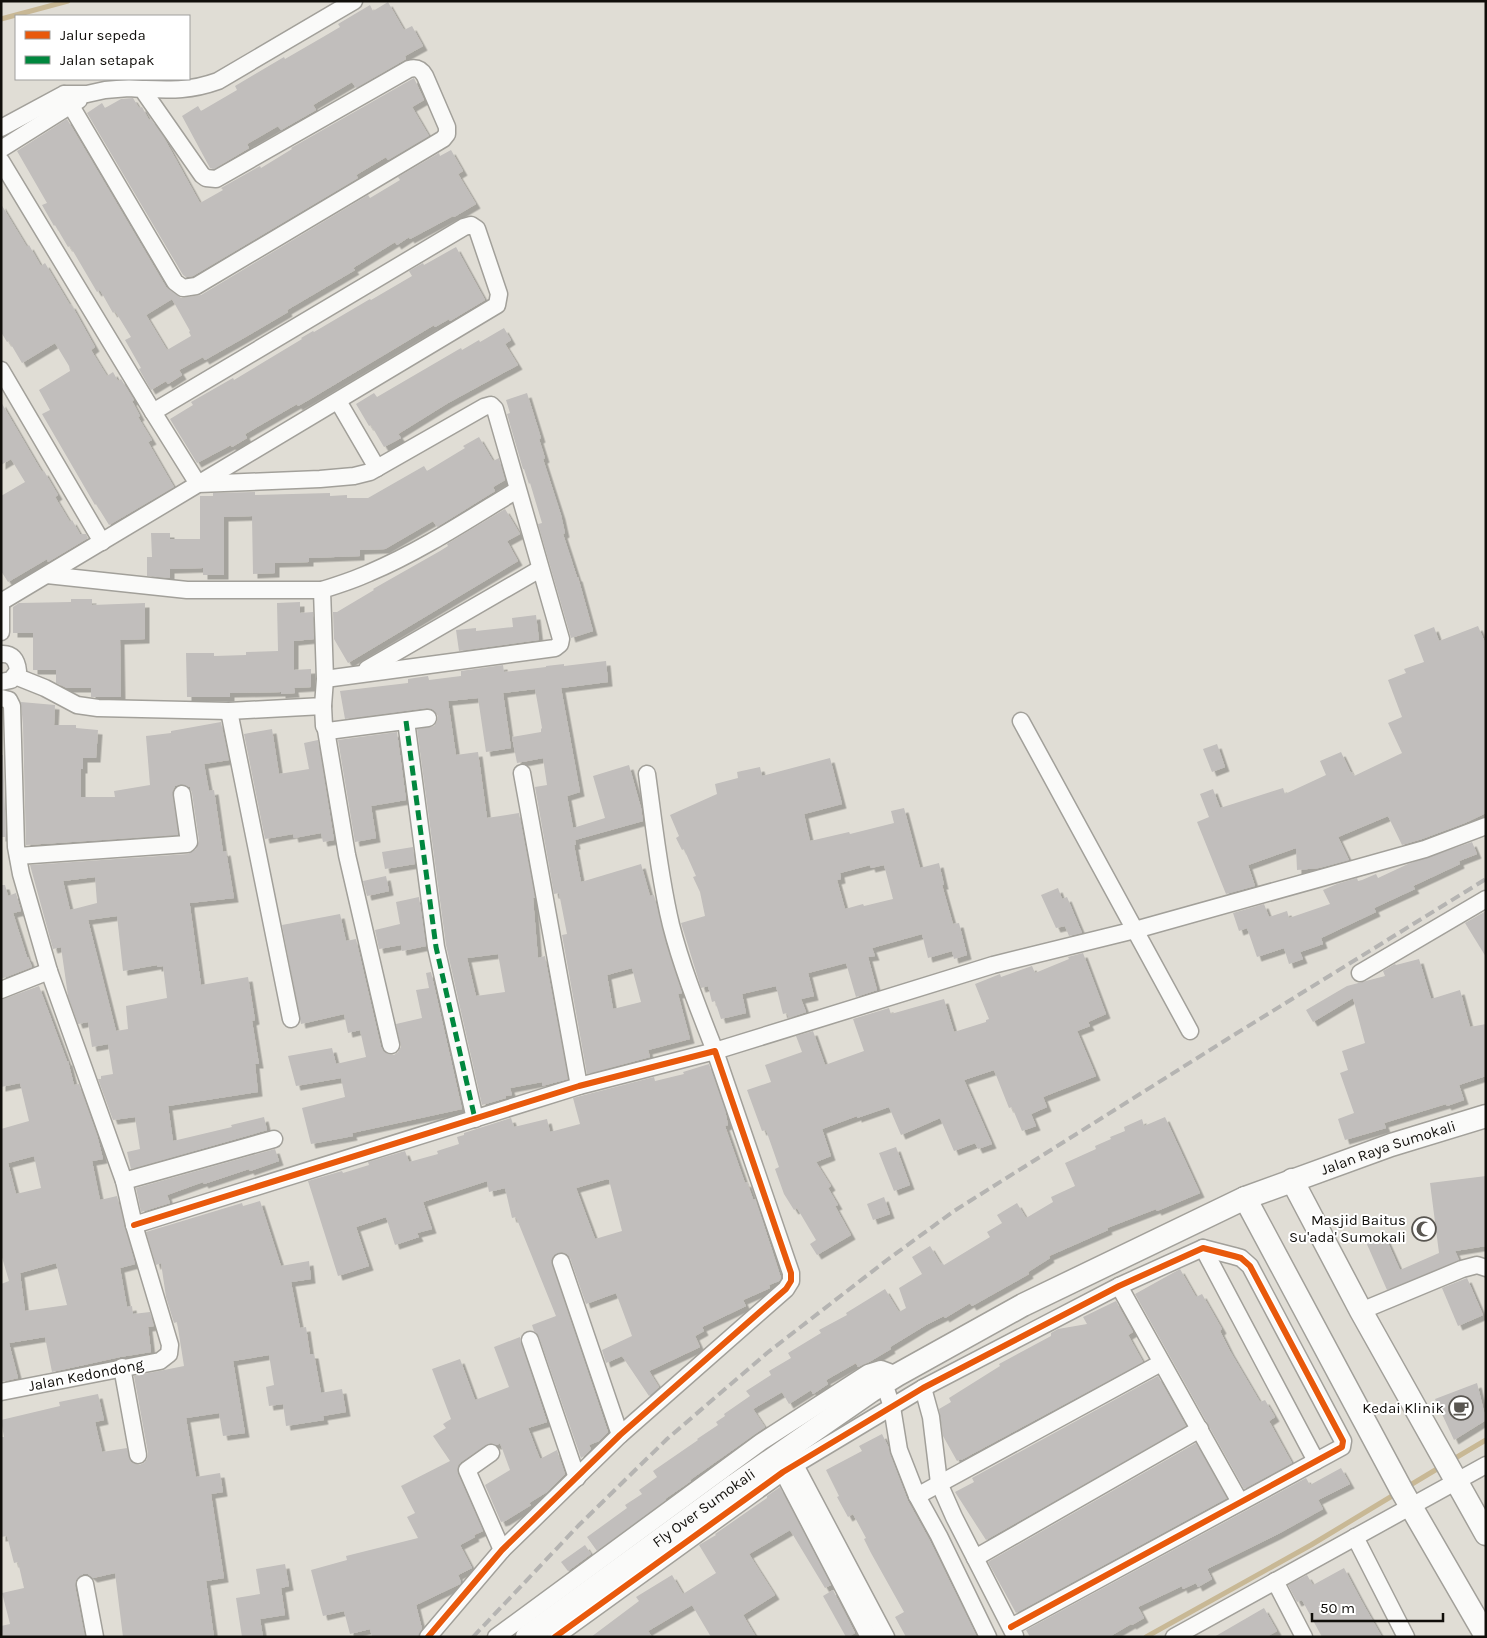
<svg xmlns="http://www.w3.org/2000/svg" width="1487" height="1638" font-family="Karla,sans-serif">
  <defs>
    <filter id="shadow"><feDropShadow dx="4.5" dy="4.5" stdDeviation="0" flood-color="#0004"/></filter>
  </defs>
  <rect width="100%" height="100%" fill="#e0ddd5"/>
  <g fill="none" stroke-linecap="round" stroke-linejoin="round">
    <g stroke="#c8b895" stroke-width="5">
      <path d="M1,19L68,1"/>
      <path d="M1452,1460L1486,1440"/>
      <path d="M1407,1487L1442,1466"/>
      <path d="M1146,1637L1311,1545L1397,1493"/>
    </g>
  </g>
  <g fill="#c1bebc" fill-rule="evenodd" filter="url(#shadow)">
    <path d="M388,2L404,30L412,26L423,46L405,56L406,59L356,88L352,82L313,105L316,110L281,130L278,126L247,144L249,148L214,169L210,168L182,116L198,106L201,111L237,90L235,86L284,57L285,59L323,37L340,27L338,24L370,5L373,11Z"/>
    <path d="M414,78L424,100L412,107L429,136L388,160L386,157L356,175L358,178L193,276L186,277L183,275L87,113L102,103L105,108L121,99L133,98L139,108L142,107L149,120L151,119L163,136L200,203L223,190L221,188L260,166L261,168L292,149L291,148Z"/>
    <path d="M67,119L166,287L181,298L201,295L368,195L370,198L400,180L398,177L439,153L440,156L451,150L463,171L458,174L476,204L454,217L453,216L410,239L409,237L397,245L395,242L353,268L355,270L287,310L288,312L249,335L205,360L203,357L179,370L182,375L168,384L166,381L151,390L139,369L141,368L125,340L131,337L115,311L113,313L100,290L97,292L70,246L68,247L55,225L54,226L42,205L47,203L17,151ZM172,299L190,331L189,332L191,336L167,350L146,315Z"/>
    <path d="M1,204L27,247L29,245L41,266L45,263L70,305L71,304L95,347L91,350L107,376L113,372L118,381L121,379L134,400L132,401L140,416L138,417L152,440L148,442L174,487L109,525L96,504L95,505L42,414L50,410L39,390L70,371L69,366L55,343L22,363L9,341L7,342L1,332Z"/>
    <path d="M456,247L485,300L450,321L449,319L435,327L434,325L312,398L298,406L297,404L245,434L247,438L232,447L231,445L197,463L170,419L193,405L191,402L233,378L234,380L302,339L301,338L313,331L314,332L370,299L371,300L412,276L409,271L423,263L424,265Z"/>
    <path d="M504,328L511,340L505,344L518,365L448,403L398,434L401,438L384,447L371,425L369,426L356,404L374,393L377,397L461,348L462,350L479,340L480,342Z"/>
    <path d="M527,393L541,438L539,439L545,458L543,459L561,515L565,533L563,534L577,577H578L593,631L571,638L538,524L542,523L530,483L529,484L524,469H523L507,414L510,413L506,400Z"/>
    <path d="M1,402L32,455L42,472L44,471L58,495L55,497L70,522L72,520L80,534H86L88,538L48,562L47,559L8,582L1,571V496L25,482L11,459L1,465Z"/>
    <path d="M479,437L493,461L499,458L505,480L493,487L495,491L437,527L433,521L385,549L360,550V556L309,558V562L275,563V573L253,574L252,516L224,517V575H203V568L170,569V578L147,576V557H152L151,533H170V539H200V496H213V493L255,492V495L330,493V496L347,495V498H368L424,466L427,471L465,448L463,446Z"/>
    <path d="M505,509L520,534L507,541L518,561L348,663L334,639L333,612H337L374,590L373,589L440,551L448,546L447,544Z"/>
    <path d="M71,599H92V605L145,603V639L120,640L121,697H91V688H67L56,683V670H33V633H13V607L19,603L71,602Z"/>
    <path d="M300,602V613L313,612L314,639L294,641V670L311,669V687L294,688L295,693L281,694V692L230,693V697H187L186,653H214V656L246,655V652L278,651L277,603Z"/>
    <path d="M536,615L539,640L459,651L456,630L476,628V631L513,627L512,618Z"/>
    <path d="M1478,626L1486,645V813L1465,823L1422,839L1402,845L1388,816L1338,837L1349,860L1319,868L1297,870L1296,848L1248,865L1255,886L1226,894L1197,822L1209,817L1200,794L1213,789L1220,808L1283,788L1285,794L1326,775L1320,761L1341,752L1351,773L1352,772L1354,776L1402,753L1388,723L1402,717L1388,680L1406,673L1404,669L1424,662L1414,635L1434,627L1439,641Z"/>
    <path d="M606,661L608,682L561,688L580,792L567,796L573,828L605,818L593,776L629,765L641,808L643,821L575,840L576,845H574L581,882L641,864L650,896L654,895L666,944L682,993L678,994L690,1039L648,1050L650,1057L587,1074L562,935L567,934L559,893L554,894L535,787L547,785L543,758L517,763L512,737L541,732V729L542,728L535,689L503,693L511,748L486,752L478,698L448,701L456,755L478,752L487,818L519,813L535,898H533L538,958L545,956L568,1079L542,1086V1082L510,1088L512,1095L506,1096V1098L482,1105L446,945L417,729L434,726L437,721L438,716L432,709L427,708L345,719L340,691L408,683V679L428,676L429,680L461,676V671L503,665L504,672L546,667V666L564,664V666ZM498,954L505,992L476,996L467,958ZM632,968L641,1002L613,1009L607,975Z"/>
    <path d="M21,702L55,705L54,725H76V728L98,730L96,758H83V769H81V797H115L114,791L150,785L146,736L171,733V731L221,722L229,760L204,764L209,791L214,790L223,852L226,851L234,898L190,903V906L201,985L248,977L255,1020L252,1021L259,1064H255L258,1092L168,1106L173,1141L232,1127L231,1125L264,1117L267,1130L131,1169L127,1152L140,1149L135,1117L113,1120L98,1079H101V1076L113,1074L108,1044L92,1047L88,1022L78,1024L68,996L61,947L53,949L30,865L188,854L196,849L199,841L192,793L190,787L181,784L175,786L173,791L178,835L26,845L23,726ZM95,877L97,903L70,910L63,881ZM117,916L123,971L157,965V967L163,966L167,998L126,1006L128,1029L116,1031L88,920Z"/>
    <path d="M272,729L279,774L309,769L304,743L318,740L334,840L323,842L321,833L294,838L293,834L265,839L244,734Z"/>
    <path d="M397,732L406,800L371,806L376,838L355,842L338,740Z"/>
    <path d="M1217,744L1225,767L1212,772L1203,749Z"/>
    <path d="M1,755H3L6,837H1Z"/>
    <path d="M830,758L842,804L804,814L810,841L849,832L850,834L894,823L891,811L904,808L920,868L939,863L944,885H942L953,924L959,923L967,955L954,959L952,951L928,958L922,934L872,948L875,956L868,957L877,990L856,997L846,963L808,973L814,996L801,999L806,1012L789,1018L787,1013L783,1014L776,986L742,994L746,1013L721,1019L715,1001L712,1002L708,986L701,988L681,923L705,916L700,892L693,877L696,876L684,849L682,850L676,838L679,836L670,815L717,794L715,784L738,778L737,772L760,767L762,776ZM870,865L871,868L884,865L893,899L864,906L863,904L845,909L837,880L841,879L840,873Z"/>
    <path d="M1472,842L1477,854L1459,861L1460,864L1413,886L1415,889L1374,908L1376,912L1321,938L1323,944L1300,952L1303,959L1289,964L1284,948L1257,957L1247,928L1239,931L1233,913L1264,904L1269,917L1287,911L1289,918L1330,904L1323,890L1337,884L1357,878L1358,881L1362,880L1376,874L1378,878L1408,864Z"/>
    <path d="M413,847L415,864L385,869L382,852Z"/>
    <path d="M386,876L389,891L367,896L363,881Z"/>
    <path d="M1,885H5L8,896L16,893L21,911L13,913L27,957H28L32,967L1,979Z"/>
    <path d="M1058,888L1062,899L1067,897L1082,933L1069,936L1065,926L1056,928L1041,895Z"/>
    <path d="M419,897L426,946L402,951L401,945L379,949L375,930L400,924L396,902Z"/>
    <path d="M1486,911V957L1465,923Z"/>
    <path d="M340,914L346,941L356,939L381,1047L388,1054L394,1055L398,1052L401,1047L396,1024L422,1018L416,990L429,988L426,973L431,972L462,1109L352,1133L353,1136L311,1144L302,1108L345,1097L341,1078L296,1086L288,1056L332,1048L336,1064L366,1057L360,1030L348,1033L344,1014L301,1024L282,925Z"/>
    <path d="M1083,953L1106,1014L1088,1022L1090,1026L1077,1031L1096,1076L1043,1097L1047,1107L1031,1114L1036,1126L1022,1131L1012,1107L1009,1108L994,1070L964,1080L992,1144L978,1149L975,1143L954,1151L940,1118L901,1135L889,1107L857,1118V1116L822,1129L831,1156L816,1162L831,1186L828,1188L838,1205L835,1206L851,1235L817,1255L810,1244L816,1240L797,1208L794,1210L784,1194L775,1169L779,1167L766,1130L762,1131L747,1090L771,1082L765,1065L802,1052L796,1036L813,1031L825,1065L864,1051L853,1019L889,1008L891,1014L944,999L954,1032L986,1022V1020L989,1019L975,984L1000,974L1001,977L1032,966L1035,973L1069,959L1068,957Z"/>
    <path d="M1419,959L1431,999L1460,990L1470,1027L1486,1024V1076L1459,1085L1464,1100L1447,1106L1446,1104L1384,1123L1386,1128L1345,1140L1338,1119L1354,1113L1340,1073L1348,1070L1342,1051L1365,1043L1353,998L1313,1022L1306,1010L1347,986L1385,976L1383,971L1395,964L1396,965Z"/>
    <path d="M39,986L67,1061H68L74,1085L79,1084L97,1135L103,1159L92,1161L100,1200L117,1196L135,1264L120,1268L127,1307L132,1306L133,1314L150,1312L154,1326L148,1327L151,1352L120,1357L52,1372L45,1337L9,1343L18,1378L1,1382V1284L9,1281L1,1254V1129L29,1121L20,1083L1,1087V1000ZM34,1156L41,1188L16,1194L8,1163ZM56,1263L67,1305L25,1311L20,1273Z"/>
    <path d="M709,1064L725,1110L728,1125L725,1126L745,1183L747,1182L753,1199H755L756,1201L781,1278L779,1281L769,1285L770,1288L743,1300L746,1306L702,1327L704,1331L695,1336L700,1347L649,1371L659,1387L649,1396L622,1356L606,1363L602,1350L632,1336L616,1293L586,1304L570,1258L567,1254L562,1252L554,1255L551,1260L552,1265L608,1432L599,1441L589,1445L591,1449L584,1456L581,1458L539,1337L534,1331L532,1325L556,1316L516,1217L512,1218L505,1188L489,1192L487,1181L423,1202L432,1229L417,1233L419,1237L395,1245L386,1217L356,1227L369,1266L338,1276L308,1181L342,1171L343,1173L369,1165L368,1162L405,1151L409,1162L438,1154L437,1151L459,1144L457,1137L464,1135V1133L511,1118L514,1127L547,1119L550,1132L580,1124L573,1098L654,1077L655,1081L684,1074L683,1072ZM607,1179L609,1180L622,1231L595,1239L576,1188Z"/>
    <path d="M1165,1117L1200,1193L1157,1211L1156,1209L1107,1228L1108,1230L1049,1256L1050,1258L1028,1272L1029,1274L972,1306L970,1303L945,1318L944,1316L926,1325L890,1347L891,1349L869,1362L858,1367L856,1363L826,1380L828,1384L813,1394L811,1390L789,1404L782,1392L753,1409L765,1427L690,1480L691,1481L665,1499L666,1500L597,1551L587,1537L627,1508L625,1505L642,1494L639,1490L657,1477L653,1471L698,1440L697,1439L718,1425L716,1422L725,1416L724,1414L750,1396L746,1391L771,1375L769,1371L791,1358L788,1353L821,1333L819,1330L847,1315L846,1313L885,1289L899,1312L906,1308L899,1288L922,1274L912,1257L930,1246L941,1264L942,1263L944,1265L990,1237L987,1232L1002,1223L997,1215L1017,1203L1026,1218L1053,1202L1051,1197L1075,1186L1065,1163L1096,1149L1095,1146L1111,1139L1110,1137L1125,1131L1124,1127L1142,1119L1144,1126Z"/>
    <path d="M896,1147L910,1185L894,1191L879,1153Z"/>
    <path d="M275,1149L279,1161L250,1171L249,1169L204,1184L203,1182L167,1195L170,1203L141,1212L136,1188Z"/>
    <path d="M1486,1176V1246L1455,1251L1459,1260L1387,1290L1366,1242L1384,1234L1400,1270L1439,1253L1430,1183Z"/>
    <path d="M884,1197L890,1214L873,1220L867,1204Z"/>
    <path d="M260,1201L281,1266L309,1261L311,1279L291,1282L300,1328L306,1327L310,1354H314L321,1393L342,1389L346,1412L323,1416L324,1420L286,1426L283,1404L269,1406L266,1387L274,1385L269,1355L233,1361L245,1433L223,1436L219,1413L186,1418L196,1477L220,1473L223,1492L211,1494L224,1578L206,1581L214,1637H123L115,1573L93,1578L88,1574H83L76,1580L75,1586L85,1637H1V1626L10,1624L2,1593L24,1588L18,1562L14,1563L7,1536L1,1537V1437H4L1,1420L60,1406L59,1402L98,1394L104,1420L95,1422L102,1452L127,1448L131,1462L139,1465L144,1463L147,1459L148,1453L134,1376L184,1366L177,1322L174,1323L166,1297L161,1263L156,1265L146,1232L242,1203L243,1206Z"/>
    <path d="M1180,1269L1196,1297L1202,1294L1222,1329L1220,1331L1230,1351L1260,1402L1265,1400L1275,1417L1269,1421L1292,1463L1244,1489L1135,1294Z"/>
    <path d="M1467,1278L1483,1315L1458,1326L1442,1288Z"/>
    <path d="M1116,1301L1133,1332L1128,1335L1143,1362L961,1460V1459L957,1461L943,1436L939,1409L951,1402L949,1398L1000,1366L999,1364L1051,1336V1333L1058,1329L1087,1324L1083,1317Z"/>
    <path d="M520,1337L521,1343L547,1422L528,1428L540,1459L557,1450L565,1474L547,1492L529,1503L531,1505L505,1521L501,1522L485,1485L510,1470L500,1443L497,1445L491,1443L486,1445L461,1462L457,1469L458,1474L483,1531L474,1535L475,1537L460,1545L472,1568L458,1575L461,1582L460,1584L416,1605L422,1629L418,1637H372L370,1629L350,1634L344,1611L323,1616L311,1570L347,1560L346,1556L418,1538L407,1517L415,1513L401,1486L450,1461L433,1436L446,1428L443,1424L451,1419L432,1369L460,1359L475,1400L509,1387L494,1347Z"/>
    <path d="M1158,1376L1186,1426L986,1540L955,1492L974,1482L972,1478Z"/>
    <path d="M1477,1383L1486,1420L1454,1440L1435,1399Z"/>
    <path d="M882,1434L888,1446L890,1454L908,1501L930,1541L977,1637H906L895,1617L904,1612L871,1553L864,1539L866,1538L853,1514L848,1517L837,1497L839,1496L826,1470L862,1451L859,1446Z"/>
    <path d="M1196,1443L1227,1498L1016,1613L988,1562Z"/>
    <path d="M1341,1468L1350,1484L1318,1500L1323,1509L1278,1534L1207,1569L1212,1579L1198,1587L1196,1583L1183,1589L1182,1586L1138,1607L1144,1618L1132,1625L1131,1624L1109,1637H1030L1026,1630L1306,1478L1310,1485Z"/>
    <path d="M780,1487L831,1585L825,1588L790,1530L749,1554L775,1595L743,1615L756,1637H711L692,1605L648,1631L652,1637H591L639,1601L636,1597L672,1575L683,1594L716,1573L699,1545L716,1535L715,1534L767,1498V1496Z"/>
    <path d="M585,1545L591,1554L568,1571L561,1562Z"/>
    <path d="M285,1564L289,1586L281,1588L285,1615L260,1619L263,1637H242L236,1598L260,1594L256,1569Z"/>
    <path d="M1344,1568L1361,1600L1382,1637H1322L1302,1600L1297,1602L1288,1585L1307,1575L1313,1585Z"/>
    <path d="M833,1590L855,1633L848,1637H846L823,1596Z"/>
    <path d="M1264,1608L1277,1631L1266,1637H1214Z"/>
  </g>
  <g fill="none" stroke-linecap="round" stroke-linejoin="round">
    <g stroke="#a2a09a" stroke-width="19">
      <g id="street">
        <path d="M142,89C172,90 190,91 218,81L354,1"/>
        <path d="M1,128L64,94H87L105,90L129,88L142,89L202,175L206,178L216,179L409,69C417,67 421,69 425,76L447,127V134L443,139L196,286L183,288L175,282L64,94"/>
        <path d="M1,149L79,100"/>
        <path d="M1,161L153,412"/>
        <path d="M471,225L477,229L499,294L497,305L198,484L153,412L464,227Z"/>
        <path d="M1,370L102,542"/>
        <path d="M338,401L377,468"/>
        <path d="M47,575L187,590H322"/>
        <path d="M1,600V632"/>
        <path d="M1,602L198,484L320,479L354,476L370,472L484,407L491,405L495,409L561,639L560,644L555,648L325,679"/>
        <path d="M1,654C12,653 17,660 18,671L11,680L1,682"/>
        <path d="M367,669L540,569"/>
        <path d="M15,676L45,688L77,705L98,708L229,711L323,706L325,679L322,590C338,585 354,580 369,573C421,551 469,519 517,490"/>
        <path d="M1,698L9,700L12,706L16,847L21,874L49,971L124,1181L134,1225L170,1345L169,1354L160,1361L1,1392"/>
        <path d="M323,706L324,726L328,731L428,718"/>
        <path d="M229,711L291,1019"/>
        <path d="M406,721L436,947L475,1119"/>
        <path d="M1021,721L1190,1031"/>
        <path d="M326,730L347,855L391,1045"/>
        <path d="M522,773L579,1086"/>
        <path d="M647,774C654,824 659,875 671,925C682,968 699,1010 715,1051L993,965L1135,930L1425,849L1486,826"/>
        <path d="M18,856L187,844L189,842L182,794"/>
        <path d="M1360,973L1486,899"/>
        <path d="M1,990L49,971"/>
        <path d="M124,1181L274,1139"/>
        <path d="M134,1225L579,1086L715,1051L791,1273V1281L786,1289L620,1435L502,1550L428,1637"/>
        <path d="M1203,1248L1316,1461"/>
        <path d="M561,1262L620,1435"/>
        <path d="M1119,1286L1240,1502"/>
        <path d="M1361,1311L1462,1269L1477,1265L1486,1268"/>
        <path d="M530,1340L577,1478"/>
        <path d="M122,1367L138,1455"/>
        <path d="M884,1383L892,1407L899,1450L917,1496L939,1536L988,1637"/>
        <path d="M923,1388L931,1417L939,1483L954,1517L1015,1636"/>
        <path d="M491,1453L467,1470L502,1550"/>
        <path d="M795,1465L886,1637"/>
        <path d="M783,1472L869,1637"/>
        <path d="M917,1496L1161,1363"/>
        <path d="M1355,1537L1406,1637"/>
        <path d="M975,1558L1200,1429"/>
        <path d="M1275,1581L1304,1637"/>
        <path d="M85,1584L95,1637"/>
        <path d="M496,1637L761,1442L868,1373L881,1369L897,1375"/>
        <path d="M555,1637L783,1472L923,1388L1119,1286L1203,1248L1234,1256L1241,1258L1250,1266L1343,1441L1342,1447L1011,1627"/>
        <path d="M1174,1637L1486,1465"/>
      </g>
    </g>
    <g stroke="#a2a09a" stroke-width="25">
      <g id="secondary">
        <path d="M1292,1180L1361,1311L1486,1534"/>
        <path d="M1245,1198L1402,1491L1486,1636"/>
        <path id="s1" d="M527,1637L735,1485L871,1391L897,1375L1023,1305L1245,1198L1391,1145L1486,1116"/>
      </g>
    </g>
    <use href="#street" stroke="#fafaf9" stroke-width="16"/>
    <use href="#secondary" stroke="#fafaf9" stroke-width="22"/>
    <path stroke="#b5b4b2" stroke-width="4" stroke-dasharray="10 5" stroke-linecap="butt" d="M473,1637L578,1526L667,1439L767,1353L887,1260L954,1211L1229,1038L1486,879"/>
    <path stroke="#00873e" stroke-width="5" stroke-dasharray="10 5" stroke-linecap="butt" d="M406,721L436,947L475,1119"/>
    <g stroke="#fff" stroke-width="9">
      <g id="cycleway">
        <path d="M134,1225L579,1086L715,1051L791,1273V1281L786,1289L620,1435L502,1550L428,1637"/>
        <path d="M555,1637L783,1472L923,1388L1119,1286L1203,1248L1234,1256L1241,1258L1250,1266L1343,1441L1342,1447L1011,1627"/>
      </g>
    </g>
    <use href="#cycleway" stroke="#e8590c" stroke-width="6"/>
  </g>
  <defs>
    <g id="mosque-ring" transform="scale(1.25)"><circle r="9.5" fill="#fff" stroke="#595651" stroke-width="1.5"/><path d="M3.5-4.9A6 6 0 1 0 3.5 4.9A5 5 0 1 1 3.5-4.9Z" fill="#595651"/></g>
    <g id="cafe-ring" transform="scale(1.25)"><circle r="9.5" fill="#fff" stroke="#595651" stroke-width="1.5"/><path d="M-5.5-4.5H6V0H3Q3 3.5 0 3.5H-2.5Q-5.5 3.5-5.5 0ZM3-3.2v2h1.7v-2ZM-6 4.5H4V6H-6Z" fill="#595651"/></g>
  </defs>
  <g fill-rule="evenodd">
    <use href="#mosque-ring" x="1424" y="1229"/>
    <use href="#cafe-ring" x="1461" y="1408"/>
  </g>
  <g text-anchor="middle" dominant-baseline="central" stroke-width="4" stroke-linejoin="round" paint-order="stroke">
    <g font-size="15" fill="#100e0a" stroke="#fff">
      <text stroke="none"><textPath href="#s1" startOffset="996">Jalan Raya Sumokali</textPath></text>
      <text transform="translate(86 1375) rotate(-11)">Jalan Kedondong</text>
      <text stroke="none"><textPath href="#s1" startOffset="219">Fly Over Sumokali</textPath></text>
    </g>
    <g font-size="15" fill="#100e0a" stroke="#fff" text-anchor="end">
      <text x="1406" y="1220">Masjid Baitus<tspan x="1406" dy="17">Su'ada' Sumokali</tspan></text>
      <text x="1444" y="1408">Kedai Klinik</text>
    </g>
  </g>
  <rect width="1487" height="1638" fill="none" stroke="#100e0a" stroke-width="5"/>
  <rect x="15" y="15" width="175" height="65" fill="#ffffff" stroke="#9f9f9d"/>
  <rect x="25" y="31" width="25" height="8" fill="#e8590c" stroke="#9f9f9d"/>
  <text x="60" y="40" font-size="15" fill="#100e0a">Jalur sepeda</text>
  <rect x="25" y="56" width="25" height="8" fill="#00873e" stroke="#9f9f9d"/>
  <text x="60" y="65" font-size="15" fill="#100e0a">Jalan setapak</text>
  <path d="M1312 1613v8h131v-8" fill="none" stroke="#100e0a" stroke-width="2.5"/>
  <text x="1320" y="1613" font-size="15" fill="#100e0a" stroke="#ffffff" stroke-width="4" paint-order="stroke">50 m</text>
</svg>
